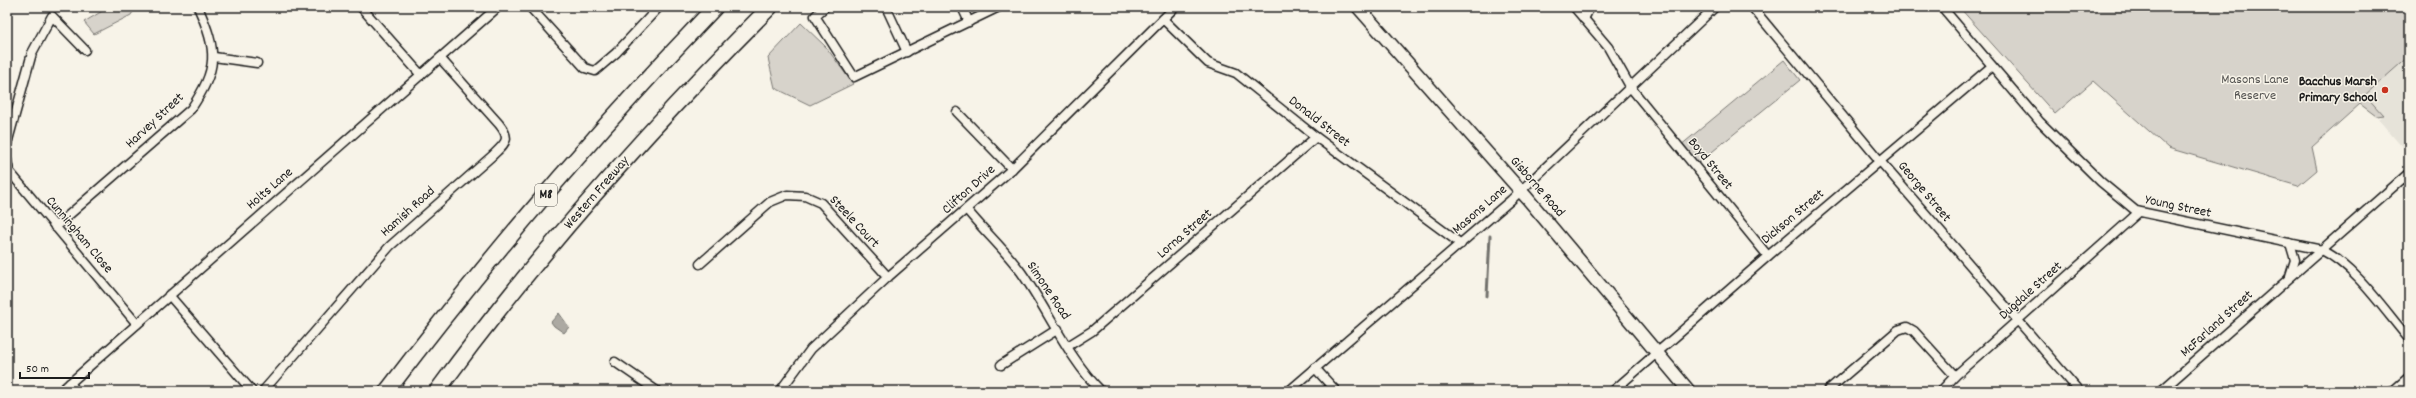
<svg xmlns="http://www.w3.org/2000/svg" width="2416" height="398" font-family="Dekko,sans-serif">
  <rect width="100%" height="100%" fill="#f7f3e8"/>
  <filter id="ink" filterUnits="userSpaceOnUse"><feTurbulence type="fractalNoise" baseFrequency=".025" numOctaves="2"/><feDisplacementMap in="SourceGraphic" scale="8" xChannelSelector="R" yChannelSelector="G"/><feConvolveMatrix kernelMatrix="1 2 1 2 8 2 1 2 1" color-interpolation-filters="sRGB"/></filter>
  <g filter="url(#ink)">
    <path fill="#e6e3d9" d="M2406,7H2409V155L2378,119L2382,115L2339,66Z"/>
    <g fill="#d7d3cb" stroke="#7a7874">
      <path d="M109,7H136L131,15L94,34L84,22Z"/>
      <path d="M1959,7H2409V56L2365,95L2383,115L2376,116L2360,104L2312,147L2317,170L2298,186L2168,148L2093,81L2055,114Z"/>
      <path d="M801,23L826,47L853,84L810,105L775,88L768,58Z"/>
      <path d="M1784,60L1800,80L1696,165L1680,146Z"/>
    </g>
    <path fill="#aca9a2" stroke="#72716c" d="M559,313L569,327L564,333L554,326L551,322Z"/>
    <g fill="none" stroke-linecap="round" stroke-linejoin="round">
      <path stroke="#72716c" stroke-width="3" d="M1487,296L1490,236"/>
      <g stroke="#1c1c1c" stroke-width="11">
        <g id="street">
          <path d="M361,7L421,75"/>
          <path d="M530,7L585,68L595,71L616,53L659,7"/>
          <path d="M825,7L815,16L854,77L999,7"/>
          <path d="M886,7L907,52"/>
          <path d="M962,7L969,22"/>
          <path d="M1574,7L1608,47L1631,88L1768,256"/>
          <path d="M1752,7L1880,161L2079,391"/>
          <path d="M1942,7L2040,122L2101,182L2136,211L2322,250C2356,267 2384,310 2409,339"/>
          <path d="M1163,19L1208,63L1236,73L1316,137L1461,244"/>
          <path d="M1584,19L1590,7"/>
          <path d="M214,57L257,63"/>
          <path d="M957,112L1012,169"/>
          <path d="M7,144L32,53L52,16L85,50"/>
          <path d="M7,160L9,171L137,324"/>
          <path d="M967,210C984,231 1005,250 1021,272C1048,310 1068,358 1101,391"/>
          <path d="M55,227L191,109C218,68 218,52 198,7"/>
          <path d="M2290,243L2295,260L2290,276"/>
          <path d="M700,264L770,202L787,195L805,196L821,203L888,277"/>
          <path d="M169,295L252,391"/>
          <path d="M1068,346L1092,331L1316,137"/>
          <path d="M615,362L657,391"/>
          <path d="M1001,365L1058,329"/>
          <path d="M1315,368L1336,391"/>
          <path d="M70,383L76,391"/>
          <path d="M61,391L498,7"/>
          <path d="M263,391L390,246L492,156C505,143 512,140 499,124L440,58"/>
          <path d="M780,391L811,349L888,277L1012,169L1175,7"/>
          <path d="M1289,391L1511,200L1715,7"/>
          <path d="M1613,391L1768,256L1992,66"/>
          <path d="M1827,391L1898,330L1907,327L1914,331L1955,376"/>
          <path d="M1941,391L1955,376L2139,212"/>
          <path d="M2161,391L2409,173"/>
          <path d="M2393,391L2409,377"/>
        </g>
      </g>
      <g stroke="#1c1c1c" stroke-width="15">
        <path id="secondary" d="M1358,7L1527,198L1689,391"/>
      </g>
      <g stroke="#1c1c1c" stroke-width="18">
        <g id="highway">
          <path d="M387,391C489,257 598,129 715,7"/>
          <path d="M437,391C537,254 651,126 770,7"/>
        </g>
      </g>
      <use href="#street" stroke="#f7f3e8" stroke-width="8"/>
      <use href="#secondary" stroke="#f7f3e8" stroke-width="12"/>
      <use href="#highway" stroke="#f7f3e8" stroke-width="15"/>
    </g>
  </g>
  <circle fill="#c8321e" stroke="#f7f3e8" stroke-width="1.5" cx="2385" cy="90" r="4"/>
  <g text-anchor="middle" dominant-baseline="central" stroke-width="3" stroke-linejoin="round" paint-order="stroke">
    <rect fill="#f7f3e8" stroke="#5e5c59" stroke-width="1" x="535" y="184" width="22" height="22" rx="3"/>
    <g font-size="13" font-weight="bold" fill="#1c1c1c">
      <text x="546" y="195">M8</text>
    </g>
    <g font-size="14" fill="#545351" stroke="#f7f3e8">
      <text x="2255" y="80">Masons Lane<tspan x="2255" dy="16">Reserve</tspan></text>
    </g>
    <g font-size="14" font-weight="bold" fill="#1c1c1c" stroke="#f7f3e8" text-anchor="end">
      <text x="2377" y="82">Bacchus Marsh<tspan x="2377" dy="16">Primary School</tspan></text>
    </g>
    <g font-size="14" fill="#1c1c1c" stroke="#f7f3e8">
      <text transform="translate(155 121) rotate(-43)">Harvey Street</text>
      <text transform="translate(1319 122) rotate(38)">Donald Street</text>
      <text transform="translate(1710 164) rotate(51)">Boyd Street</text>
      <text transform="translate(1537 187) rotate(49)">Gisborne Road</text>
      <text transform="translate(270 189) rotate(-41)">Holts Lane</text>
      <text transform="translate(969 190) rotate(-42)">Clifton Drive</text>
      <text transform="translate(1924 192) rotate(50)">George Street</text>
      <text transform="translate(597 193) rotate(-49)">Western Freeway</text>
      <text transform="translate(2178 207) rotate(12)">Young Street</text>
      <text transform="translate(1480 210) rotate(-41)">Masons Lane</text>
      <text transform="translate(408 212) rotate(-42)">Hamish Road</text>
      <text transform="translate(1793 217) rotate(-40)">Dickson Street</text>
      <text transform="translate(854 222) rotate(47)">Steele Court</text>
      <text transform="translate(1185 234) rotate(-41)">Lorna Street</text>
      <text transform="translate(79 235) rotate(50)">Cunningham Close</text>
      <text transform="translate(1048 291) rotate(56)">Simone Road</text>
      <text transform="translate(2031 291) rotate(-42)">Dugdale Street</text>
      <text transform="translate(2217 324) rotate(-42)">McFarland Street</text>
    </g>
  </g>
  <rect width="2416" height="398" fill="none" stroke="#f7f3e8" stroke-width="24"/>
  <rect x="12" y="12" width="2392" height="374" fill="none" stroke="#1c1c1c" stroke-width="1.5" filter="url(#ink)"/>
  <path d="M20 372v6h69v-6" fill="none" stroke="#1c1c1c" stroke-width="2"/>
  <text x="26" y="372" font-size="12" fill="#1c1c1c" stroke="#f7f3e8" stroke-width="3" paint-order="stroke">50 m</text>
</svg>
